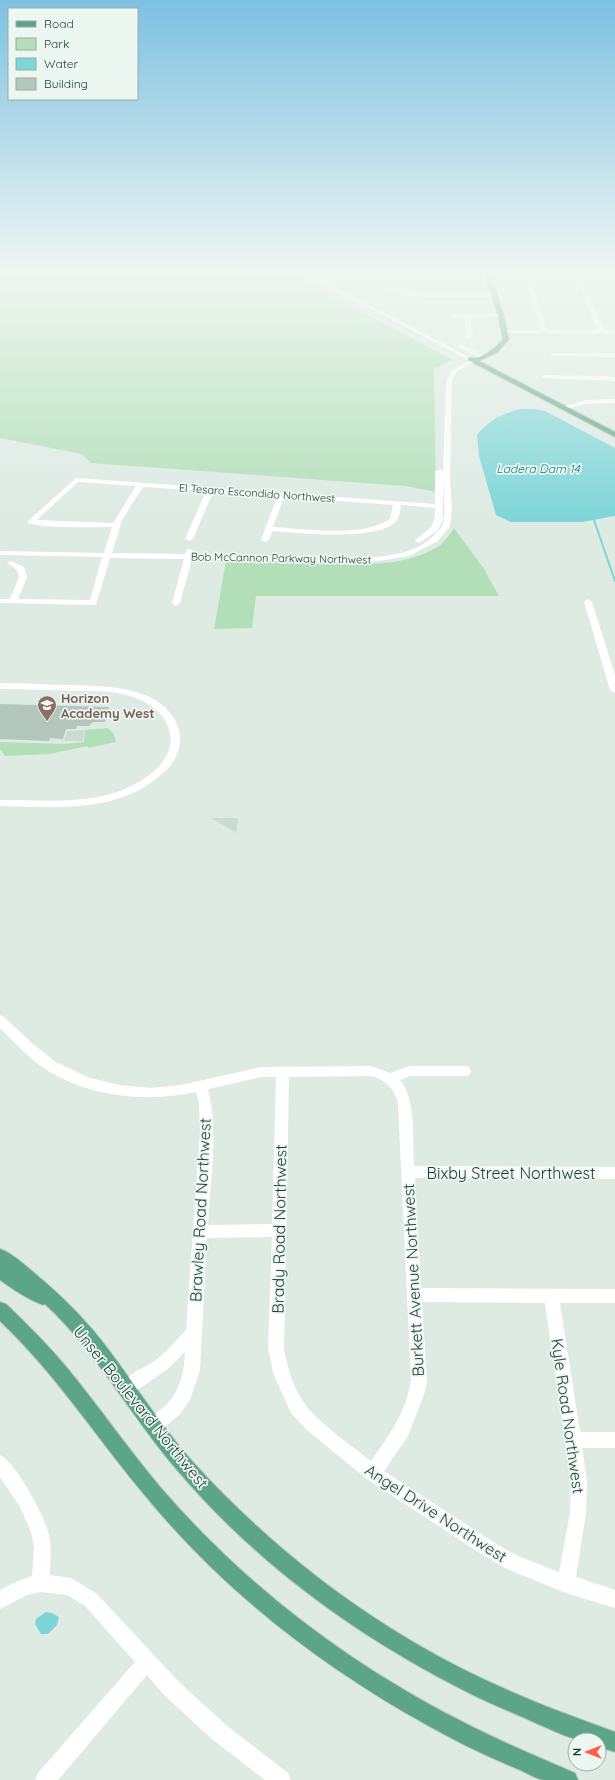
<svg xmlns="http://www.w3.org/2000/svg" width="615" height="1780" font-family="Quicksand,sans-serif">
  <rect width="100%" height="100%" fill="#ddebe3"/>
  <g fill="#cbdbd1">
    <path d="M84,730L83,741H64L67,731Z"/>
    <path d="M211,818H238L236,833Z"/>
  </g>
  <g fill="#b2dfb8">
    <path d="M0,272H286L453,360L434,369L436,492L405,486L91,463L82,454L0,438Z"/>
    <path d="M454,528L484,569L499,596H256L252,628L214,629L226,561C255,562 284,563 312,563C352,564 399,569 436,548C444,544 449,535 454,528Z"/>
    <path d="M108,728L114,734L116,742L88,748V746L49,754L5,756L0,749V742L64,744L84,742L85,730Z"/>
  </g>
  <g fill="#7dd5d7">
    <path d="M520,409H533L545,411L615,448V516L582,522H511L496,515L479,456L477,435C490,419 500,415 520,409Z"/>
    <path d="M46,1612L52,1613L59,1617L57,1625L48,1634H41L35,1624L36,1619Z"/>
  </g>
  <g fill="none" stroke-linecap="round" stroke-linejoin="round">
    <path stroke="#7dd5d7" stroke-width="2" d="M594,520L615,581"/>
  </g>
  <path fill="#b2c6bb" d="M0,704L109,707L105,722H93L89,726H77L76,729H66L63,739L50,738L49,741L0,739Z"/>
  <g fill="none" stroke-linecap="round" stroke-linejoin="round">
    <g stroke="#c0c8c5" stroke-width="2">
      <g id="major">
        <path d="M484,272H490L504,316L509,339L498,352L479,361L615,432V437L468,360V358C470,357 472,358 474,358C482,359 498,346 503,339L498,316Z"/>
        <path d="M0,1249C14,1254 27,1267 39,1277C64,1298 88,1322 108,1349C136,1386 161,1426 192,1461C279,1557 385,1636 503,1688C540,1705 577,1718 615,1732V1752L599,1747V1740C593,1740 587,1741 581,1740C567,1738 553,1730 540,1725C516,1714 491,1704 467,1692C358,1637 258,1565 178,1471C131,1417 98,1353 45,1304L43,1305C27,1299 14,1290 0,1280Z"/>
        <path d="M0,1302L6,1304C28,1325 49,1346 68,1369C100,1408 129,1450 161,1488C244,1584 346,1662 459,1720C497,1740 536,1756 575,1773L578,1780C567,1780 555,1780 544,1780C536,1779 527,1773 520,1770C488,1757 457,1742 427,1725C321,1666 226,1593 148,1499C98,1440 57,1375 0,1321Z"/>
      </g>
    </g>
    <g fill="#fff" fill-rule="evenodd">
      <path d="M301,272H308L321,279L342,274L522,275L521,272H527L528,275H574L573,272H578L579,275H615V279L581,278L604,330H615V334L503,333L502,332L505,330H541L524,278H342L325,282L477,361L457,371L452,381L450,479L452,509L450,526L438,541L409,556L378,561L353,562L192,559L180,603L176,606L172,603L184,559L110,558L96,605L0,603V599H10L19,577L17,570L7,563L11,561L24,567L27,577L18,599L90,600L102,557L0,555V551L104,553L112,527C97,527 36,529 27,522L76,478L435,504V471L442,469L443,474L446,381L453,369L470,361ZM529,278H575L598,330H547ZM78,482L136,486L113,523L37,520ZM443,482C443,495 447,513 442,526C441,528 438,531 436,533C417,556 381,557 353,558L193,554L194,551L190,549H187L185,554L112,553L122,520L143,487L206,491L185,539L189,541L193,539L213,492L277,497L261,540L265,542L269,540L272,531C297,533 381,542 397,520C400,516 400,510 401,505L435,508C435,526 430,529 416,539L415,541L419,543L438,530L443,519ZM284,497L393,505L390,519C362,538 307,529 273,527Z"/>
      <path d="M390,287L419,293H494L497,295L494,297H419L388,290L387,289Z"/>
      <path d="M501,314L503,315V317L470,318L473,334L467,340L464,338L467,334L464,318H453L450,316L453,314Z"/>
      <path d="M459,345H463L483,356L478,357L459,347Z"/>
      <path d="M553,353H615V357L551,356V354Z"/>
      <path d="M544,375L606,376L615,377V381L542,378V376Z"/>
      <path d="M615,399V403L585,404L564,410L561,408L585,400Z"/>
      <path d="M588,599L592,602L615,675V693L610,690L584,602Z"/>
      <path d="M0,683C24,683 49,685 73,685C97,686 122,686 145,695C162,702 179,717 180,737C181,752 173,765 162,774C118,814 55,807 0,806V800C52,800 112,808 154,771C165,761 173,749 170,734C167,715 150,703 133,697C114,690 93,691 73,691C49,690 24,689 0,689Z"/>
      <path d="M0,1015L4,1017L33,1044L54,1061L87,1077L119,1085L150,1088L181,1085L261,1067L371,1066L390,1073L410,1066H465L469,1067L471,1071L469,1075L465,1076H410L400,1080C416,1098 413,1142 414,1166L615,1167V1179L415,1178L421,1288L615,1289V1303H560L580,1432H615V1448H582L587,1480L586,1513L576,1577L615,1590V1608L566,1593L507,1569L486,1557L367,1479L308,1431L291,1413L273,1373L268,1348L272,1237L207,1238L200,1370L190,1400L180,1414L160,1431L154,1433L148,1431L146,1425C150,1415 161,1410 168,1403C181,1389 184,1371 185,1352L168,1369L127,1397L121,1395L119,1389C125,1374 145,1368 157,1359C168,1351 177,1339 186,1330L200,1131L199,1102L196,1092C146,1103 89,1097 45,1069C29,1058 14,1042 0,1028ZM371,1076C386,1080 395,1089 398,1104L411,1381C405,1414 390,1434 371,1461C351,1445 316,1422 302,1400C292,1384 287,1366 284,1348L289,1077ZM261,1077H276L272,1224L208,1225C210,1182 219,1131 208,1089ZM422,1302L545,1303L571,1480L570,1513L559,1572L518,1556L498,1545L384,1471L408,1436L424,1395L427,1381Z"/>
      <path d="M0,1455C16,1462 45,1517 49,1535C52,1548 50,1561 50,1575L71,1578L97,1594L179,1682L226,1725L288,1773L291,1780H265L212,1739L165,1696L147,1675L58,1780H35L38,1773L135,1662L85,1606L67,1595L41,1592L27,1595L0,1609V1590L18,1581L32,1576L34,1548L31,1532L20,1507L0,1477Z"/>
    </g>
    <use href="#major" fill="#5ca589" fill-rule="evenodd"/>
  </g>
  <linearGradient id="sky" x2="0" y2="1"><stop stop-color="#7dc1e1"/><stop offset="0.52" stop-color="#f0f6f2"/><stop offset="1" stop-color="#f0f6f2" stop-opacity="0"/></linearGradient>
  <rect width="615" height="522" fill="url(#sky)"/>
  <defs>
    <g id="school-pin" transform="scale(1)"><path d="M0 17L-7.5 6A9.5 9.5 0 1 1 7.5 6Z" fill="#8d6e63" stroke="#edf7f1"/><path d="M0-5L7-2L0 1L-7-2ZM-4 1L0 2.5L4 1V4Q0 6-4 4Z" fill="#fff"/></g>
  </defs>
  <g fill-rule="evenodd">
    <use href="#school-pin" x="47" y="705"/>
  </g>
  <g text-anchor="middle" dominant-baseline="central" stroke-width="3.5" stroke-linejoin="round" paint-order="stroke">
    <g font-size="11" fill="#1d3c2f" stroke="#edf7f1">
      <text transform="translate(257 493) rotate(4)">El Tesaro Escondido Northwest</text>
      <text transform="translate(281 558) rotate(1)">Bob McCannon Parkway Northwest</text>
    </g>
    <g font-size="12" font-style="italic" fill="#117a7d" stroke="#edf7f1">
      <text x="538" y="468">Ladera Dam 14</text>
    </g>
    <g font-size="13" font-weight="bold" fill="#785e54" stroke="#edf7f1" text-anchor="start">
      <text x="61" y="698">Horizon<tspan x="61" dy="15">Academy West</tspan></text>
    </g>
    <g font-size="16" fill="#1d3c2f" stroke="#edf7f1">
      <text x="511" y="1173">Bixby Street Northwest</text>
      <text transform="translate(200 1210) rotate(-87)">Brawley Road Northwest</text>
      <text transform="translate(279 1229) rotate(-89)">Brady Road Northwest</text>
      <text transform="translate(413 1280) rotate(-93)">Burkett Avenue Northwest</text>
      <text transform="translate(141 1407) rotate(51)">Unser Boulevard Northwest</text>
      <text transform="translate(568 1416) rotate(82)">Kyle Road Northwest</text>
      <text transform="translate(436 1513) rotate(33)">Angel Drive Northwest</text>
    </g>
  </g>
  <rect x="8" y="8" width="130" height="92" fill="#edf7f1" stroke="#9aaca3"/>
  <rect x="16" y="21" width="20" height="6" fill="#5ca589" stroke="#9aaca3"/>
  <text x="44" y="28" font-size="12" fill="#1d3c2f">Road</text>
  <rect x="16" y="38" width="20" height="12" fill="#b2dfb8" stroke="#9aaca3"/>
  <text x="44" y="48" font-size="12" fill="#1d3c2f">Park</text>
  <rect x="16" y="58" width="20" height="12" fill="#7dd5d7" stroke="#9aaca3"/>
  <text x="44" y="68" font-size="12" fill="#1d3c2f">Water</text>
  <rect x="16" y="78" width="20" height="12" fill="#b2c6bb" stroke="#9aaca3"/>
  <text x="44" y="88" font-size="12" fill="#1d3c2f">Building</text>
  <g transform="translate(587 1752) rotate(270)"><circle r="19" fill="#edf7f1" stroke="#9aaca3"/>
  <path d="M0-3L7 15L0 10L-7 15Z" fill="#ff5b46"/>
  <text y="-6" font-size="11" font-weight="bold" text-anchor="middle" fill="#1d3c2f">N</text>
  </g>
</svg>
